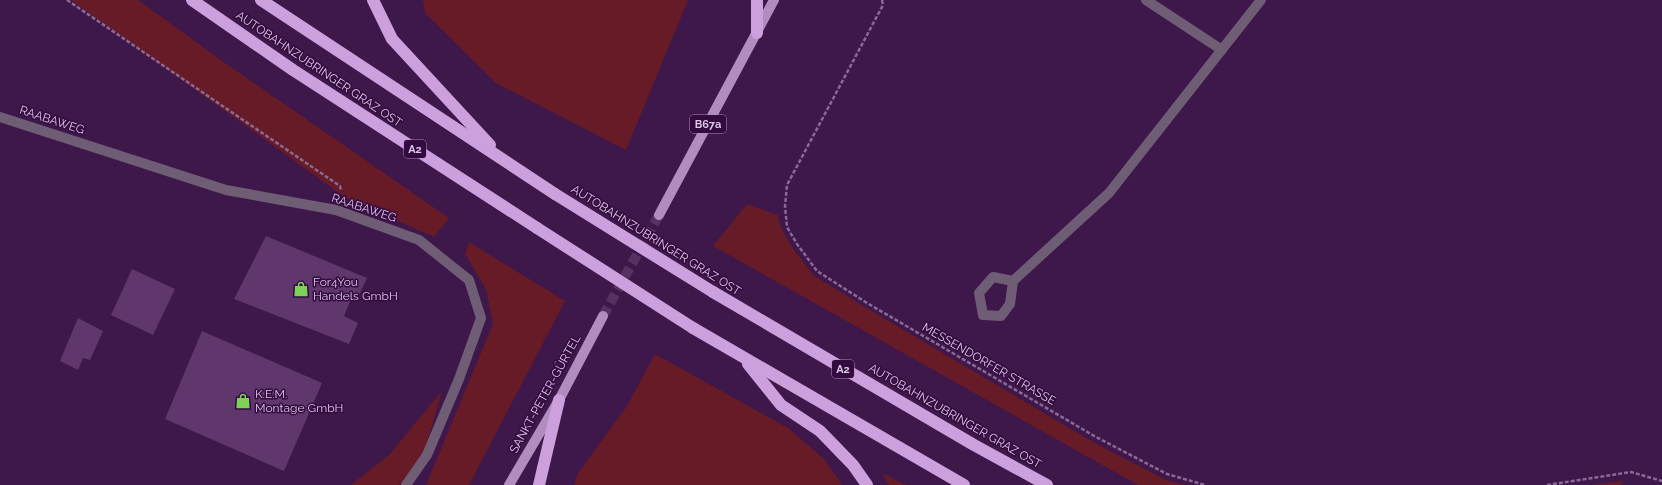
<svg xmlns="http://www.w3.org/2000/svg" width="1662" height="485" font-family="Raleway,sans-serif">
  <rect width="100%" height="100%" fill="#3e174b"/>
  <g fill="#671b26">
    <path d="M71,0H138L225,63L449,218L434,237L346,198Z"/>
    <path d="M423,0H688L626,150L496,83L425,13Z"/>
    <path d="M747,204L778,215L781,228L792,247L813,275L865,307L1093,442L1166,480L1186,485H1138L713,246Z"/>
    <path d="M469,242L565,301L469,485H426L493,324L486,289L465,254Z"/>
    <path d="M655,354L788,428L824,459L842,485H574L578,473L627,406Z"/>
    <path d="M442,391L421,463L399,485H351L389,455Z"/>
    <path d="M882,473L906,485H889Z"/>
    <path d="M1623,481L1621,485H1591Z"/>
  </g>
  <g fill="#5f376d">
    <path d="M266,236L367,278L356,302L351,299L344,316L358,323L349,344L234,299Z"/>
    <path d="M132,269L175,289L153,335L111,315Z"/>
    <path d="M78,318L103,331L90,360L83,358L78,370L60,361Z"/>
    <path d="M202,331L322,383L284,471L165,419Z"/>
  </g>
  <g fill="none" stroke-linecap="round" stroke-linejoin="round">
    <path stroke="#563263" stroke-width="10" stroke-dasharray="10 5" stroke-linecap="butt" d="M603,316L659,215"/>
    <g stroke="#8a6a95" stroke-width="2.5" stroke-dasharray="4 2" stroke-linecap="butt">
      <path d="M67,0L340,186L341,191"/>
      <path d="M882,0L883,5L787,185L785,206L787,227L797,244L817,271L867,303L1096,437L1167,474L1205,485"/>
      <path d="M1547,485L1631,472L1662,481"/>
    </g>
    <g stroke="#6f5c75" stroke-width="10">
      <path d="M1146,0L1222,50"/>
      <path d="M0,117L226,190L336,210L419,240L469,280L481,318L459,379L427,455L406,485"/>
      <path d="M993,277L1013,281L1010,304L1001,316L983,315L979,293Z"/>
      <path d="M1013,281L1109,193L1261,0"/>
    </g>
    <g stroke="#b18cbf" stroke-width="10">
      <path d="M659,215L774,0"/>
      <path d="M509,485L559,400L603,316"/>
    </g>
    <g stroke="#cc9fdd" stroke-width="12">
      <path d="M192,0L293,70L537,228"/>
      <path d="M261,0L555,194"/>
      <path d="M373,0L392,39L490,145"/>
      <path d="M757,33V0"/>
      <path d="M713,292L974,445L1047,485"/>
      <path d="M693,328L964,485"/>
      <path d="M748,364L781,405L820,431L853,465L867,485"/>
      <path d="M539,485L559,400"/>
    </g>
    <g stroke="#cc9fdd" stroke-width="12">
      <path d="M555,194L713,292"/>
      <path d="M537,228L693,328"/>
    </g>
  </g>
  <defs>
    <g id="shop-bare" transform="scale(1.2)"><path d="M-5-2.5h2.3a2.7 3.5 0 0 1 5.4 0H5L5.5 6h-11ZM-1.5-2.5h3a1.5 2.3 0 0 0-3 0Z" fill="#7dd154" stroke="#330b40" stroke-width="2.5" paint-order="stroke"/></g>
  </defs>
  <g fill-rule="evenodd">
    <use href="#shop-bare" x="301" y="289"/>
    <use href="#shop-bare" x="243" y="401"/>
  </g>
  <g text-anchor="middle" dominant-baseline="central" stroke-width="3" stroke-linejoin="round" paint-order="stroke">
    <g fill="#330b40" stroke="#ab8fb6" stroke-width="1">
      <rect x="690" y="115" width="36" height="18" rx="3"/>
      <rect x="404" y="140" width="22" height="18" rx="3"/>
      <rect x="832" y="360" width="22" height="18" rx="3"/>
    </g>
    <g font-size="11" font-weight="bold" fill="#dfc8e8">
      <text x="708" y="124">B67a</text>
      <text x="415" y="149">A2</text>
      <text x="843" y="369">A2</text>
    </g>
    <g font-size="12" fill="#dfc8e8" stroke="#330b40">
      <text transform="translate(319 69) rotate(34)">AUTOBAHNZUBRINGER GRAZ OST</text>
      <text transform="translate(52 120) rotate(18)">RAABAWEG</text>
      <text transform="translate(364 208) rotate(18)">RAABAWEG</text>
      <text transform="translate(656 240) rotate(32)">AUTOBAHNZUBRINGER GRAZ OST</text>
      <text transform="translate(989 364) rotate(30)">MESSENDORFER STRASSE</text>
      <text transform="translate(545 394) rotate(-61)">SANKT-PETER-GÜRTEL</text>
      <text transform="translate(955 416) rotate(30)">AUTOBAHNZUBRINGER GRAZ OST</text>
    </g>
    <g font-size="12" fill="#dfc8e8" stroke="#330b40" text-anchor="start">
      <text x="313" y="282">For4You<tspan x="313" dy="14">Handels GmbH</tspan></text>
      <text x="255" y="394">K.E.M.<tspan x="255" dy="14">Montage GmbH</tspan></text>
    </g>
  </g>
</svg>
